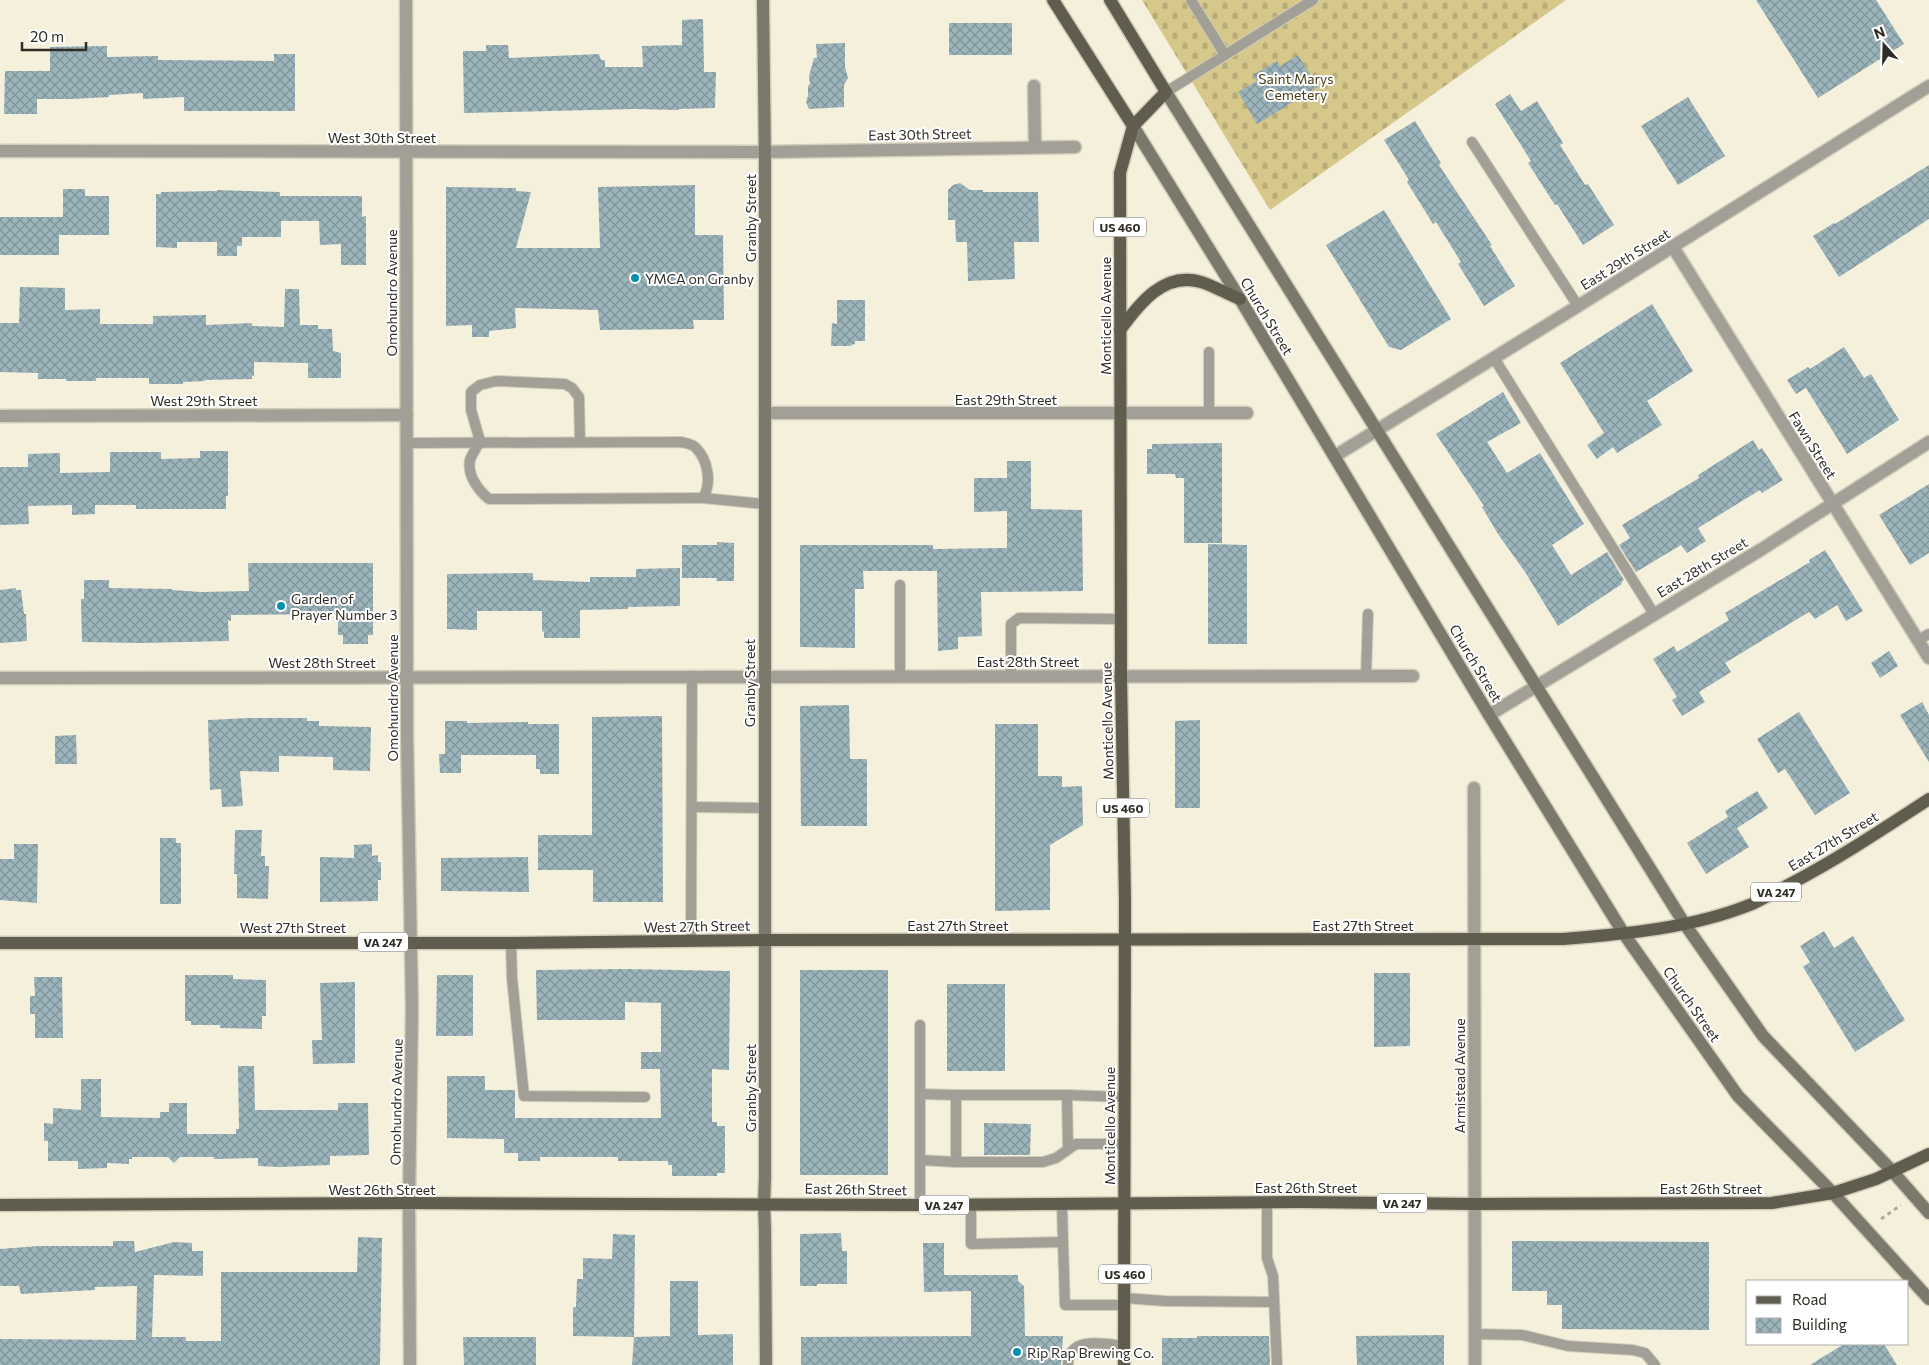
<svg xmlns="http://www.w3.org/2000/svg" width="1929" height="1365" font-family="Commissioner,sans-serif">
  <defs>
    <pattern id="cemetery-stones" width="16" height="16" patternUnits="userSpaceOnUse" patternTransform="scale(1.25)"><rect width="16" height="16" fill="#d6c78a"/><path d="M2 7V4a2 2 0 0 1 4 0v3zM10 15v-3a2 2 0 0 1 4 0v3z" fill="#b8ab77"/></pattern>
    <pattern id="building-cross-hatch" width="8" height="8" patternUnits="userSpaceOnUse" patternTransform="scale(1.25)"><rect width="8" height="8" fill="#9cb4bc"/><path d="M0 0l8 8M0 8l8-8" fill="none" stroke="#809399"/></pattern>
  </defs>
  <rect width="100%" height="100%" fill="#f5f0db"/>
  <path fill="url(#cemetery-stones)" d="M1142,0H1566L1270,210Z"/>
  <g fill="url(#building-cross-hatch)">
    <path d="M1756,0H1876L1904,44L1818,98Z"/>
    <path d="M703,19L704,72H716L715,108L679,109V110L635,109L464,113L463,51H486V45H508L509,58L599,54L601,60H605V67H643L642,46L682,45V20Z"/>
    <rect x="949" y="23" width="63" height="32"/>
    <path d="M845,43V67L848,78L844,85V107L809,109L806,102L808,96V86L810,84L809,76L814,58H817L816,44Z"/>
    <path d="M107,46V57L158,56V60L274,61V54H295V111H184V97L143,99V93L109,95V97L72,99H37V114H4L5,71H50V47Z"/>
    <path d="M1298,55L1318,87L1257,124L1238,92L1257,81L1253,75L1277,61L1280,66Z"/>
    <path d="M1510,94L1521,111L1537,101L1563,143L1560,145L1585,185L1588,184L1614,225L1583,245L1557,204L1555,205L1528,163L1531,161L1495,104Z"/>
    <path d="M1688,97L1725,156L1678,185L1641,126Z"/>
    <path d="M1415,121L1441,163L1439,165L1492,245L1490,246L1515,286L1484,306L1458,264L1461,262L1436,222L1433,224L1407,182L1409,180L1384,140Z"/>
    <path d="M1929,165V219L1839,277L1813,236L1834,223L1835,224Z"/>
    <path d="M960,183L970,190H983V192H1038L1039,242H1014L1015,279L968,281L967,242H956L955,220H948V190L953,185Z"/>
    <path d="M695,185V235H723L724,320H693L694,329L600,330L598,310L515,308L516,328L489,331V337H472V325L446,326V187L516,188V191L531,192L516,248H600L598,187Z"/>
    <path d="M63,189H85V196H109V235H59V255H0V217H63Z"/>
    <path d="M217,190L280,192V196H362V217L366,216V265H341V244L320,245L319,221H281V237H242V246H237V256H217V242H177V248L156,247V194H161V192L217,191Z"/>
    <path d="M1384,210L1451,319L1401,350L1389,347L1326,245Z"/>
    <path d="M20,287L65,288V310L100,309V324H153V316L206,315V325L252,323V326L284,327L285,289H299L300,325H318V329H332L333,351L341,353V378H308V363L254,362V376H252V379L205,380V381L183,382V384H149V378H96V381H66V379H38V373L0,372V323H19Z"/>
    <path d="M837,300H865V341H855V344L851,345V346H831L832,323L837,324Z"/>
    <path d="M1652,304L1693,371L1647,401L1662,425L1617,453L1613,447L1597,459L1587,445L1604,433L1560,363Z"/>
    <path d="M1844,347L1864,378L1871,374L1899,420L1847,454L1806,388L1796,394L1787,380L1808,367L1810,369Z"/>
    <path d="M1503,392L1521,423L1487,442L1507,473L1540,453L1584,524L1552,545L1571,575L1607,552L1624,580L1621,582L1622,584L1558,626L1525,572L1498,534L1482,507L1484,506L1436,434Z"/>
    <path d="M1753,440L1759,450L1762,448L1783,480L1762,493L1760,490L1698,528L1706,541L1687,553L1681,545L1636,572L1619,545L1630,538L1622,525L1699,478L1698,475Z"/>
    <path d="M1222,443V543H1184V478H1176L1175,474H1147V449H1152V444Z"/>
    <path d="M200,451H228V496H226V509H136V505H95V514L72,515V505L28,506L29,524L0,525V467H28V454L60,453V473L110,472V452H161V459L200,458Z"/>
    <path d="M1007,461H1031V509L1082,510L1083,591L981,592L982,636L958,637V649L938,651L937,571H863L864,589H855V648L800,647V545H933V549L1007,548V511L974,512V478H1007Z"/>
    <path d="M1929,484V553L1910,565L1879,515Z"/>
    <path d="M717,542L734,543V581H716L717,578H682V545H717Z"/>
    <path d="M1208,544L1247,545V644H1208Z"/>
    <path d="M1825,550L1863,611L1846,621L1837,605L1815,619L1809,612L1725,663L1731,672L1699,692L1705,702L1682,716L1672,700L1677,697L1653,659L1674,646L1677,652L1729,620L1725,613L1810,562L1809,560Z"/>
    <path d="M248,563H373V635H368V644H343V635H338V614L231,615V621L228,620L229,641L141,643L82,642L81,599H84V580H109V588L172,589V590L201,592L249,591Z"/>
    <path d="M680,568V606L628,607V609L580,610V638H544V632L542,631V611H477V630L447,629V574L533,573V580L590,582V577H636V569Z"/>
    <path d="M16,588V590H21L24,614H26L27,641L0,643V590Z"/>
    <path d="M1889,651L1898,666L1880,678L1871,663Z"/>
    <path d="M1922,702L1929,715V762L1900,715Z"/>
    <path d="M849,705L850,759H867V826H801L800,706Z"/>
    <path d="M1799,712L1850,793L1815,815L1785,769L1778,773L1757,739Z"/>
    <path d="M662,716L663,902H593V870H538V835H592V717Z"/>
    <path d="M249,718H307V721H319V726L371,727L370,771L333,770V757L279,756V772L240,771L243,806L222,807L221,789L210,790L208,720Z"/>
    <path d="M1200,720V808H1175V721Z"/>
    <path d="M445,721H467V723L528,722V724H559V774H540V769H536V755H461V773H440L439,754H445Z"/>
    <path d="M995,724H1038V776H1062V787L1082,786L1083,825L1050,845V910L995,911Z"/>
    <path d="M76,735L77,764H55V736Z"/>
    <path d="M1757,791L1768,808L1737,828L1749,847L1706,874L1687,843L1728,817L1725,811Z"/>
    <path d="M235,830H262L261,856H265V866H269L268,899L237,898V874H234Z"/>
    <path d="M160,838H176V843H181V904H160Z"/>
    <path d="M14,844H38L37,903L0,900V859H14Z"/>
    <path d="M372,844V856L378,855V862H381V880H378V901L320,902V857L354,858V845Z"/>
    <path d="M528,857L529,892L441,891V858Z"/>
    <path d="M1824,931L1834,948L1853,936L1905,1020L1855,1052L1803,967L1810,962L1800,946Z"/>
    <path d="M625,969L730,971L729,1070L712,1069V1122H717V1126H725V1173H717V1176H672V1165H668V1161H618V1157H540V1161H518V1153H504V1139L447,1138V1076H485V1090H515V1118H661L660,1069H641V1052H661V1003L625,1002V1020H537L536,970Z"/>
    <rect x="800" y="970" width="88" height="205"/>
    <path d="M1374,973H1410V1046L1374,1047Z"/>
    <path d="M185,975H233V979L266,980V1016H262V1029L220,1028V1025H191V1021H185Z"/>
    <path d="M437,975H473V1036H436Z"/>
    <path d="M34,977H62L63,1038H35V1014H30V996H35Z"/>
    <path d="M355,982V1063L313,1064L312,1040H322L320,983Z"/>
    <rect x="947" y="984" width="58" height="87"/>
    <path d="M238,1066H254L255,1110H338V1103H368L369,1155L330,1156V1165L280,1167L258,1166V1158L214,1159V1157H180L174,1163L168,1157H132V1159H129V1164L107,1163V1168L78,1169V1161H48V1141H44V1123L53,1124V1108L81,1110V1079H101V1117L160,1118V1112H169V1103H187V1134H236V1129H239Z"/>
    <path d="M984,1123L1031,1124L1030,1155H984Z"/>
    <path d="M841,1233L842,1251H847V1284H817V1286H800V1234Z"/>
    <path d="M613,1234L635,1235L634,1337L573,1336V1307H576L577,1279H583V1258L612,1259Z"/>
    <path d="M358,1237L382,1238L380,1365H0V1339L136,1340L137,1286L95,1287V1290L21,1294L19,1286H0V1249L39,1246H113V1241H134L135,1252L174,1242L192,1243V1251H203V1276L154,1275L152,1337H186V1341H221V1272H357Z"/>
    <path d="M1512,1241L1709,1242V1330L1562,1329V1305H1547V1291H1512Z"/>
    <path d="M923,1243H944V1275H1018V1281L1024,1286L1025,1336H1063L1061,1365H801V1337L971,1336V1291L924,1292Z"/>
    <path d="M670,1281H698V1335L733,1334V1365H632L634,1337L670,1336Z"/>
    <path d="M1444,1335V1365H1357L1356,1336Z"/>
    <path d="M1197,1336H1269L1270,1365H1162V1338H1197Z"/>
    <path d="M463,1337H536V1365H464Z"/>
    <path d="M1844,1344H1884L1897,1365H1810Z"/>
  </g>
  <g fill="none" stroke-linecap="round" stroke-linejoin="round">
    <g stroke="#d1cdba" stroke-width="12">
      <g id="lane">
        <path d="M1191,0L1225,55"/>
        <path d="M1166,92L1313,0"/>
        <path d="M1472,142L1578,306"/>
        <path d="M1494,358L1654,614"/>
        <path d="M1209,413V352"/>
        <path d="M580,442L579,397L572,388L565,384L496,381L480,385L471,392V410L480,441C477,447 472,454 470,460C467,475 478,490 489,499L703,498"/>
        <path d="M407,443L681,442C686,443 693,444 696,448C708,460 712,483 703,498L765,504"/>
        <path d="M1918,640L1929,634"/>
        <path d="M1366,676L1368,614"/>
        <path d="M900,677V585"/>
        <path d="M1011,677V624L1019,618L1121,619"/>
        <path d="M692,807L765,808"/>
        <path d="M691,941L692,676"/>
        <path d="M511,943L512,978L524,1096L645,1097"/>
        <path d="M920,1025V1205"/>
        <path d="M920,1094L956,1095"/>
        <path d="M1067,1095L1068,1149"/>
        <path d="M1123,1097L1067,1095H956V1162H1043L1056,1158L1076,1144H1124"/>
        <path d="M920,1160L956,1162"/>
        <path d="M1267,1202V1258L1273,1276L1277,1365"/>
        <path d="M971,1204V1244L1063,1242L1065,1305H1125"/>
        <path d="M1062,1204L1063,1242"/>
        <path d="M1125,1298L1165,1301L1274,1302"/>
        <path d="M1475,1334L1522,1335L1568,1346L1633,1350L1645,1353L1655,1365"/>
        <path d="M1068,1365C1068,1335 1105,1344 1124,1346"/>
      </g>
    </g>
    <g stroke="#d1cdba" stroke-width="15">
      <g id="street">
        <path d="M406,0L407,735L412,1008L409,1203L410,1365"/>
        <path d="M1034,86L1035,147"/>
        <path d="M0,151L765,152L1075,147"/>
        <path d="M1673,247L1929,658"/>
        <path d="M765,413H1247"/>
        <path d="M0,416L407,415"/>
        <path d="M1335,456L1578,306L1929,86"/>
        <path d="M0,678L1413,676"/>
        <path d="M1489,715L1762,549L1929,442"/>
        <path d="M1474,788L1475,1365"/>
      </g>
    </g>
    <g stroke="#d1cdba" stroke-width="15">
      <g id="secondary">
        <path d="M763,0L765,162V1178L764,1203L765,1230L766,1365"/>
        <path d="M1166,92L1684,923L1763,1036L1893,1172L1929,1213"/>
        <path d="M1133,126L1240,299L1489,715L1624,934L1738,1096L1833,1193L1929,1299"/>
      </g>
    </g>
    <g stroke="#d1cdba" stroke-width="15">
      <g id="primary">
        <path d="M1053,0L1133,126"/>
        <path d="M1110,0L1166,92L1133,126L1120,173L1121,676L1125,901L1124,1365"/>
        <path d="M1120,330C1139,304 1164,271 1201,282C1214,286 1227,294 1240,299"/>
        <path d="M0,943H511L765,940L1563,939C1626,934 1693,928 1752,904C1765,898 1777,891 1790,884C1838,859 1883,829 1929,799"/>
        <path d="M0,1205L409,1203L920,1205L1300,1202L1474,1204L1772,1203L1833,1193L1876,1179L1929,1154"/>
      </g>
    </g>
    <path stroke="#ada999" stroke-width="3" stroke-dasharray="4 4" stroke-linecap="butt" d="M1881,1219L1901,1205"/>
    <use href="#lane" stroke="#a19f96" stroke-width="10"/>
    <use href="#street" stroke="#a19f96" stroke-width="12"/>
    <use href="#secondary" stroke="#7b786c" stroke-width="12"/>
    <use href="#primary" stroke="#615d4e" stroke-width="12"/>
  </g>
  <g fill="#078eac" stroke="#fff" stroke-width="2">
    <circle cx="635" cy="278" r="5"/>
    <circle cx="281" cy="606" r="5"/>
    <circle cx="1017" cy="1352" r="5"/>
  </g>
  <g text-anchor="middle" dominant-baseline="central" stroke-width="4" stroke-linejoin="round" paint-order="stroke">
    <g fill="#fff" stroke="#6d6b66" stroke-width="1">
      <rect x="1094" y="217.5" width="52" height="19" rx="4"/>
      <rect x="1097" y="798.5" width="52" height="19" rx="4"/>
      <rect x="1751" y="882.5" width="50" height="19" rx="4"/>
      <rect x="358" y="932.5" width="50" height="19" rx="4"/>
      <rect x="1377" y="1193.5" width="50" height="19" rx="4"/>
      <rect x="919" y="1195.5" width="50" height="19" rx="4"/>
      <rect x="1099" y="1264.5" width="52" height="19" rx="4"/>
    </g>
    <g font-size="12" font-weight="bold" fill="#2e2c24">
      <text x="1120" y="227">US 460</text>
      <text x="1123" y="808">US 460</text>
      <text x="1776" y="892">VA 247</text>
      <text x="383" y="942">VA 247</text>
      <text x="1402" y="1203">VA 247</text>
      <text x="944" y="1205">VA 247</text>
      <text x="1125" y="1274">US 460</text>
    </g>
    <g font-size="14" fill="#473d15" stroke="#fff">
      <text x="1296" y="78">Saint Marys<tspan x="1296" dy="16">Cemetery</tspan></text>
    </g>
    <g font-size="14" fill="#2e2c24" stroke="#fff">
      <text transform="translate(920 134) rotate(-1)">East 30th Street</text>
      <text x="382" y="137">West 30th Street</text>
      <text transform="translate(750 218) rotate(-90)">Granby Street</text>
      <text transform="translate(1625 259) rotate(-32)">East 29th Street</text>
      <text transform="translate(391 293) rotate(-90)">Omohundro Avenue</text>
      <text transform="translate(1105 316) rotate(-90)">Monticello Avenue</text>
      <text transform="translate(1267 316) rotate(59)">Church Street</text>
      <text x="1006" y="399">East 29th Street</text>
      <text x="204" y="400">West 29th Street</text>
      <text transform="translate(1813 445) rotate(58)">Fawn Street</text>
      <text transform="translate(1702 567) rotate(-31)">East 28th Street</text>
      <text x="1028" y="661">East 28th Street</text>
      <text x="322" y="662">West 28th Street</text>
      <text transform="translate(1476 663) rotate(59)">Church Street</text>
      <text transform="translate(749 683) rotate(-90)">Granby Street</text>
      <text transform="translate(392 698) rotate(-90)">Omohundro Avenue</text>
      <text transform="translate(1107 721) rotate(-91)">Monticello Avenue</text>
      <text transform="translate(1833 841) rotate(-31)">East 27th Street</text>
      <text x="958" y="925">East 27th Street</text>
      <text x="1363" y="925">East 27th Street</text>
      <text transform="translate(697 926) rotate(-1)">West 27th Street</text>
      <text x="293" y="927">West 27th Street</text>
      <text transform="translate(1692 1004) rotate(55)">Church Street</text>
      <text transform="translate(1459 1076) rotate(-90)">Armistead Avenue</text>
      <text transform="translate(750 1088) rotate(-90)">Granby Street</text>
      <text transform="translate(396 1102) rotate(-89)">Omohundro Avenue</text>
      <text transform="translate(1109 1126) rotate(-90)">Monticello Avenue</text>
      <text x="1306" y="1187">East 26th Street</text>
      <text x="1711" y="1188">East 26th Street</text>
      <text x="382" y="1189">West 26th Street</text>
      <text transform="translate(856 1189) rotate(1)">East 26th Street</text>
    </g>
    <g font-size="14" fill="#2e2c24" stroke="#fff" text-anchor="start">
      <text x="645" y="278">YMCA on Granby</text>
      <text x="291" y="598">Garden of<tspan x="291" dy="16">Prayer Number 3</tspan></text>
      <text x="1027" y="1352">Rip Rap Brewing Co.</text>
    </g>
  </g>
  <rect x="1746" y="1280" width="162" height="65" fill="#ffffff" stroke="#ababa7"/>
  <rect x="1756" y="1296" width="25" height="8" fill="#615d4e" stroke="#ababa7"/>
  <text x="1792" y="1305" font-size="15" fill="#2e2c24">Road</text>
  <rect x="1756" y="1318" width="25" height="15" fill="url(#building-cross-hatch)" stroke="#ababa7"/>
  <text x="1792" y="1330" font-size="15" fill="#2e2c24">Building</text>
  <g transform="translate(1884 45) rotate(340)" stroke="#ffffff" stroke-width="4" paint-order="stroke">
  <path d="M0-4L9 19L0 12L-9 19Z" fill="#2e2c24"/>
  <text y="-8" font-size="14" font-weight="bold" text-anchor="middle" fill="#2e2c24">N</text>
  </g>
  <path d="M22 42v8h64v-8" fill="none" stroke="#2e2c24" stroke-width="2.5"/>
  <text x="30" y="42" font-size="15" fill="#2e2c24" stroke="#ffffff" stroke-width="4" paint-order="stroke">20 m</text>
</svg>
